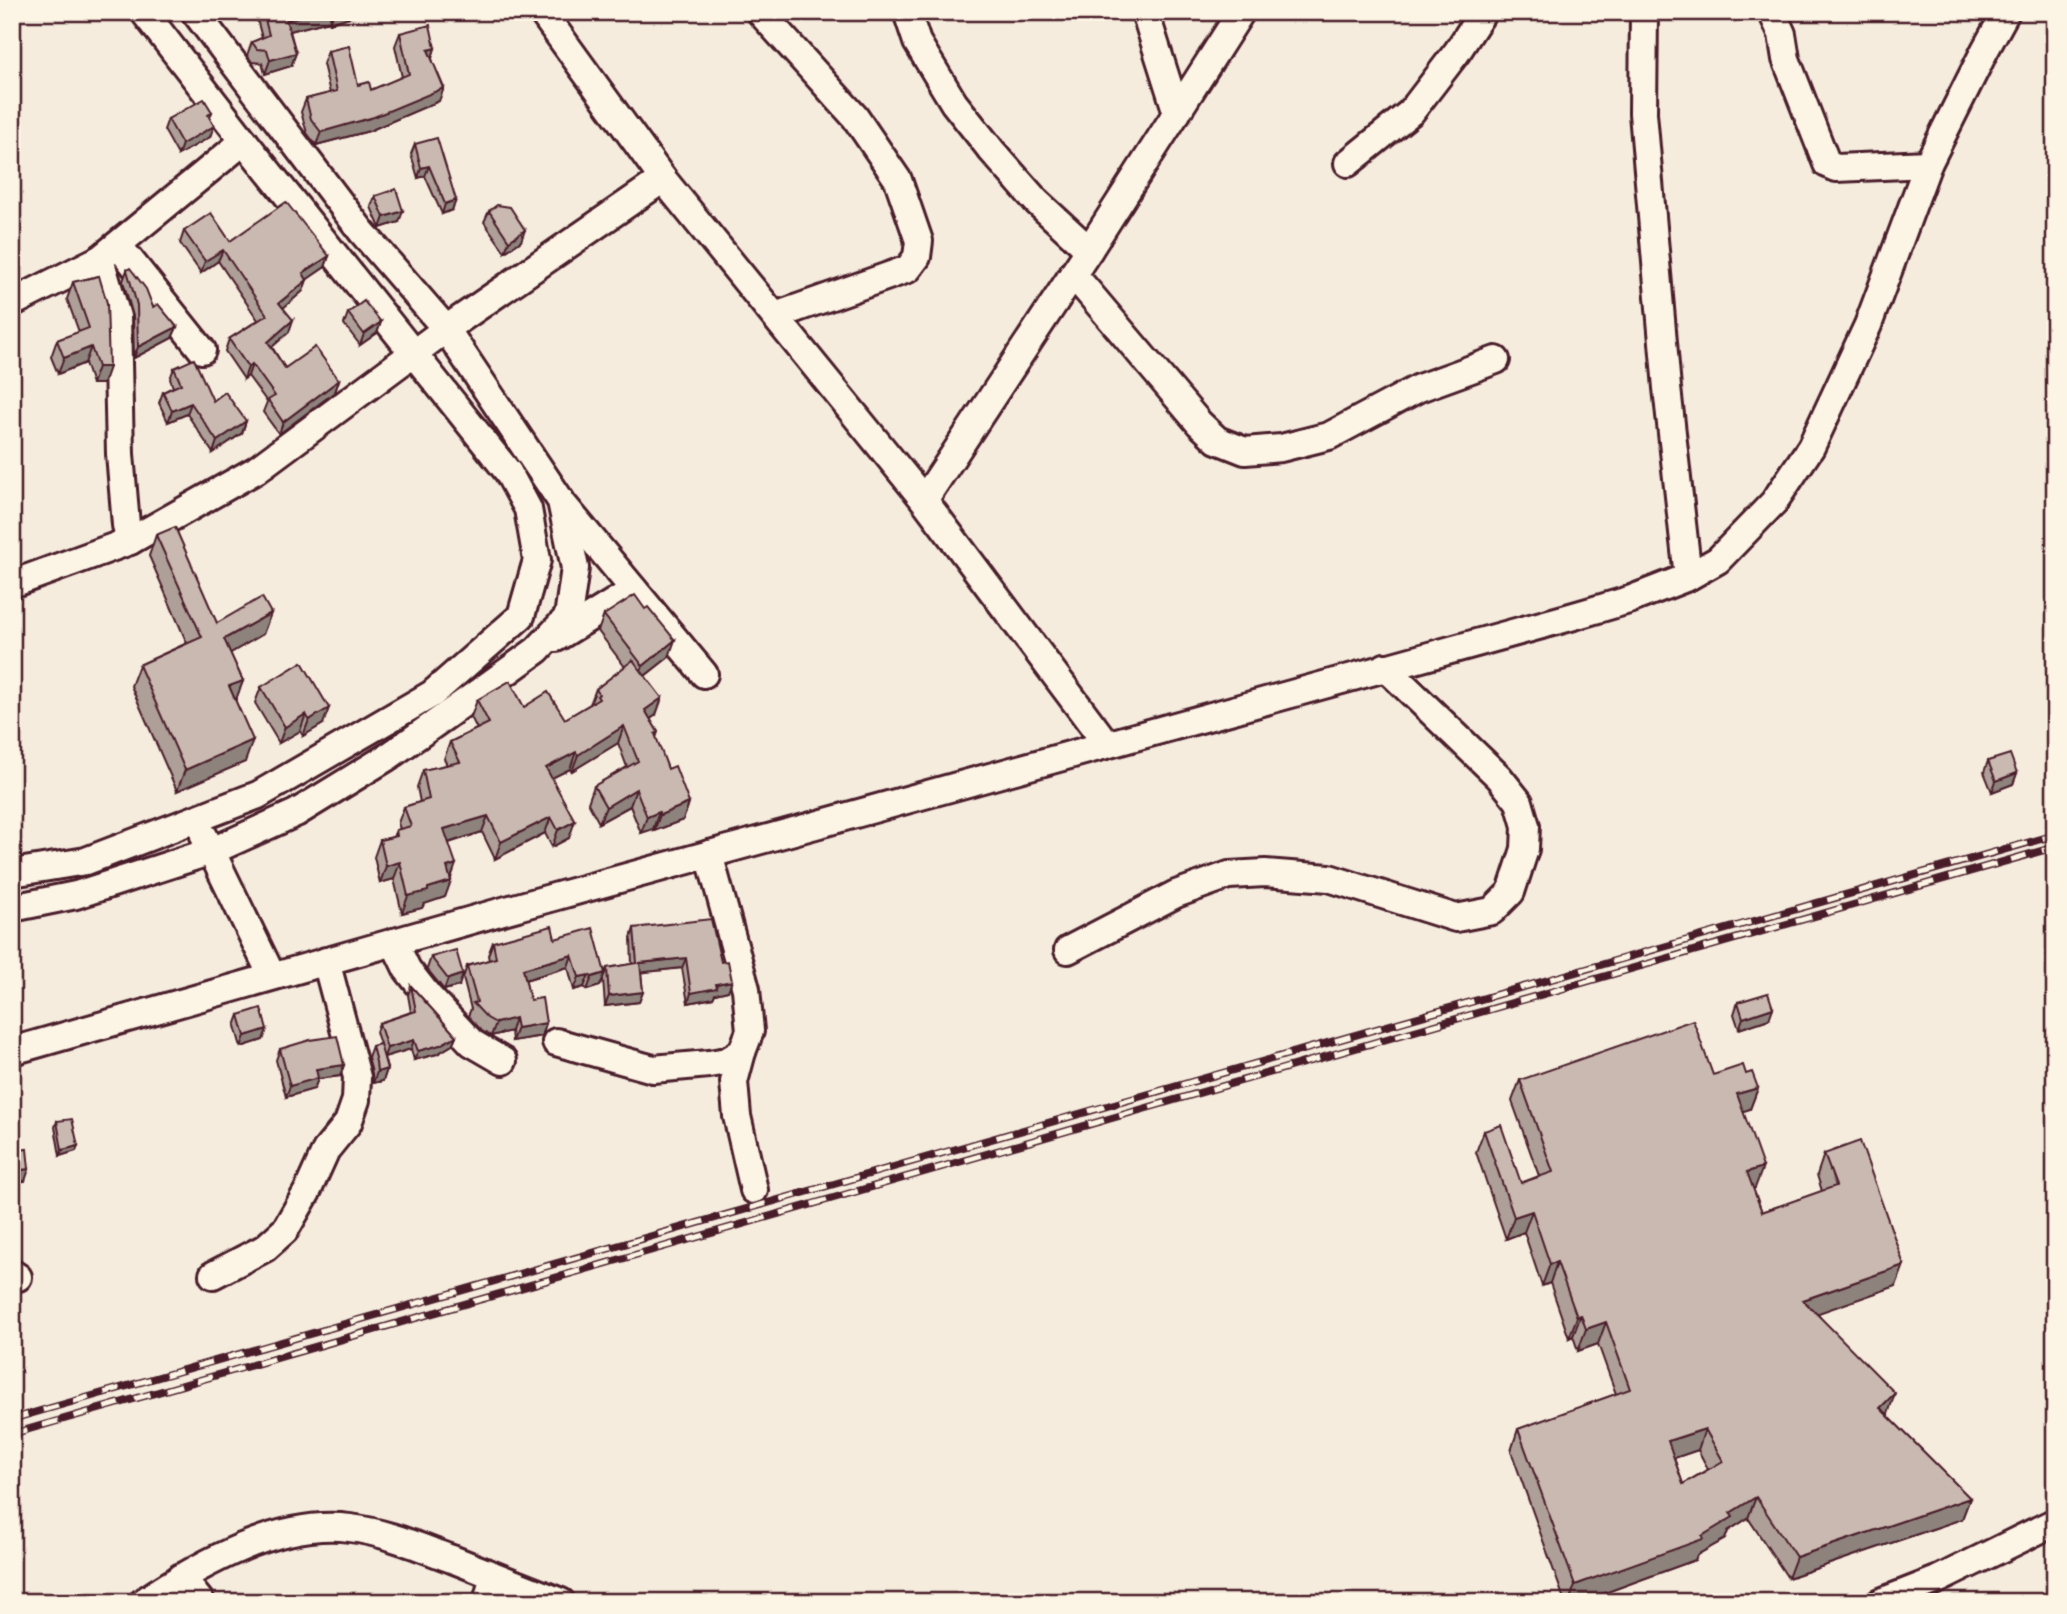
<svg xmlns="http://www.w3.org/2000/svg" width="2067" height="1614" font-family="Delius,sans-serif">
  <rect width="100%" height="100%" fill="#f5ecde"/>
  <filter id="ink" filterUnits="userSpaceOnUse"><feTurbulence type="fractalNoise" baseFrequency=".0143" numOctaves="2"/><feDisplacementMap in="SourceGraphic" scale="14" xChannelSelector="R" yChannelSelector="G"/><feConvolveMatrix kernelMatrix="1 2 1 2 8 2 1 2 1" color-interpolation-filters="sRGB"/></filter>
  <g filter="url(#ink)">
    <g fill="none" stroke-linecap="round" stroke-linejoin="round">
      <g stroke="#4a1f2b" stroke-width="32">
        <g id="minor">
          <path d="M542,12L663,179L924,500L1106,743"/>
          <path d="M760,12L855,117L898,180L919,241L917,257L908,269L775,316"/>
          <path d="M907,12L917,42L954,103L992,151L1037,202L1089,250"/>
          <path d="M1145,12L1177,113"/>
          <path d="M1644,12L1643,113L1667,388L1688,577"/>
          <path d="M1772,12L1782,34L1786,59L1827,164L1836,168L1928,164"/>
          <path d="M1348,163L1411,112L1457,52L1483,12"/>
          <path d="M118,245L202,350"/>
          <path d="M100,259L117,317L120,454L126,525L130,541"/>
          <path d="M1073,274L1199,423L1217,440L1245,451L1281,448L1329,436L1419,388L1496,360"/>
          <path d="M12,303L100,259L244,141"/>
          <path d="M924,500L1089,250L1241,12"/>
          <path d="M562,503L704,674"/>
          <path d="M12,584L130,541L256,470L446,329L663,179"/>
          <path d="M556,638L634,590"/>
          <path d="M204,836L272,976"/>
          <path d="M12,873L86,861L258,795L432,694L521,616L537,560L528,509L508,472L244,141L144,12"/>
          <path d="M12,908L76,895L212,851L296,813L389,756L447,715L537,650L568,617L575,568L561,501L446,329L362,232L195,12"/>
          <path d="M394,942L407,969L429,997L472,1043L503,1061"/>
          <path d="M1068,950L1176,894L1229,875L1265,873L1329,878L1456,918L1492,911L1511,892L1525,849L1526,826L1519,802L1499,777L1385,667"/>
          <path d="M556,1042L653,1069L709,1064L727,1061L742,1052L750,1031L746,989L709,854"/>
          <path d="M12,1051C529,902 1047,758 1567,618L1629,600L1688,577L1718,560L1774,502L1811,447L1868,325L1928,164L1985,50L2006,12"/>
          <path d="M742,1052L734,1082L737,1116L754,1190"/>
          <path d="M12,1273L18,1277"/>
          <path d="M213,1275L265,1248L285,1230L307,1192L326,1150L348,1123L356,1100L357,1077L326,961"/>
          <path d="M181,1577L201,1602"/>
          <path d="M143,1602C200,1564 279,1519 350,1528C385,1532 419,1547 452,1559C488,1573 525,1588 561,1602"/>
          <path d="M487,1602L494,1576"/>
          <path d="M1881,1602L1937,1580L2055,1522"/>
        </g>
      </g>
      <use href="#minor" stroke="#fcf5e5" stroke-width="26"/>
      <g stroke="#4a1f2b" stroke-width="8">
        <g id="rail">
          <path d="M12,1419L2055,835"/>
          <path d="M12,1434L2055,847"/>
        </g>
      </g>
      <use href="#rail" stroke="#fcf5e5" stroke-width="5" stroke-dasharray="16" stroke-linecap="butt"/>
    </g>
    <g fill="#ae9f98" stroke="#4a1f2b" stroke-width="2" fill-rule="evenodd">
      <path d="M255,12H366L330,23L329,21L290,31L296,53L291,66L265,74L262,63L252,62L247,55L252,42L262,38Z"/>
      <path d="M400,33L435,48L432,58L439,101L369,131L316,145L307,133L301,112L306,99L330,93L323,64L328,51L358,85L371,90L402,77L395,46Z"/>
      <path d="M212,112L210,118V137L178,155L164,130L168,119Z"/>
      <path d="M415,144L456,200L452,210L442,214L425,176L418,178L411,154Z"/>
      <path d="M375,196L399,222L380,228L371,207Z"/>
      <path d="M489,211L521,241L505,252L484,222Z"/>
      <path d="M184,231L230,241L329,256L325,267L307,279L303,291L283,308L289,332L272,347L285,368L339,380L335,392L279,434L263,412L267,402L248,376L244,379L225,351L229,339L258,320L218,261L201,273L180,243Z"/>
      <path d="M127,270L153,307L177,327L172,338L134,358L133,316L123,281Z"/>
      <path d="M99,276L103,384H92L85,363L58,374L51,357L57,340L79,332L67,299L73,282Z"/>
      <path d="M348,313L381,322L377,333L360,345L344,324Z"/>
      <path d="M174,368L213,401L246,421L242,433L213,453L187,414L168,422L159,403L163,392L173,387L170,379Z"/>
      <path d="M156,535L217,623L271,613L263,634L230,653L243,681L235,701L245,762L177,791L131,686L139,665L187,643L149,556Z"/>
      <path d="M604,615L669,657L645,676L656,715L650,719L658,732L656,738L668,769L689,803L683,820L654,831L653,829L641,833L630,806L599,823L588,803L594,786L627,767L618,743L572,771L570,769L551,778L569,838L552,847L545,833L495,859L482,832L449,843L451,878L445,897L424,904L422,908L402,913L394,879L380,883L374,857L380,840L393,837L396,830L400,829L398,823L404,807L420,802L417,787L423,770L447,765L444,759L450,742L477,729L471,717L477,700L524,707L565,719L590,704L596,689L625,667L598,631Z"/>
      <path d="M261,687L323,724L303,736L300,731L279,743L255,703Z"/>
      <path d="M1988,761L2017,773L2013,784L1992,792L1984,772Z"/>
      <path d="M634,928L721,962L728,991L715,994L713,998L688,1003L682,968L641,972L643,992L639,1002L605,1006L603,979L600,986L587,990L584,987L574,990L568,967L525,980L530,1000L546,1023L542,1036L512,1041L511,1031L491,1036L482,1031L468,1016L471,1009L463,978L467,966L489,960L488,955L493,942L555,939L605,972L607,968L632,964L631,938Z"/>
      <path d="M431,957L459,986L444,990L427,969Z"/>
      <path d="M411,986L456,1036L452,1045L437,1054L414,1060L411,1049L384,1057L387,1069L383,1081L373,1083L372,1073L368,1057L372,1046L380,1044L376,1032L379,1023L411,1012L408,995Z"/>
      <path d="M1738,1002L1769,1019L1739,1029L1734,1014Z"/>
      <path d="M239,1015L267,1029L263,1040L241,1047L235,1026Z"/>
      <path d="M280,1049L344,1065L340,1076L318,1079L314,1089L286,1097L276,1060Z"/>
      <path d="M1746,1074L1758,1088L1750,1109L1743,1111L1755,1188L1753,1189L1762,1212L1822,1191L1817,1175L1824,1154L1896,1286L1817,1313L1887,1415L1970,1498L1962,1519L1788,1578L1748,1518L1728,1531L1725,1539L1697,1555L1695,1560L1580,1602H1565L1511,1451L1518,1429L1616,1394L1598,1344L1578,1351L1573,1336L1569,1338L1550,1283L1542,1286L1524,1232L1506,1239L1476,1152L1484,1131L1521,1183L1539,1176L1512,1101L1520,1080ZM1698,1450L1708,1469L1683,1484L1674,1458Z"/>
      <path d="M57,1121L78,1146L76,1151L60,1156L55,1127Z"/>
    </g>
    <g fill="#8d827c" stroke="#4a1f2b" stroke-width="2">
      <path d="M316,12H332L329,21L282,33L286,20Z"/>
      <path d="M334,12H366L330,23Z"/>
      <path d="M435,48L431,61L428,50Z"/>
      <path d="M296,53L291,66L265,74L270,60Z"/>
      <path d="M444,88L439,101L369,131L316,145L321,132Z"/>
      <path d="M214,126L210,137L178,155L182,144Z"/>
      <path d="M429,166L425,176L418,178L421,168Z"/>
      <path d="M456,200L452,210L442,214L445,204Z"/>
      <path d="M403,211L399,222L380,228L384,217Z"/>
      <path d="M525,230L521,241L505,252L509,241Z"/>
      <path d="M223,250L218,261L201,273L205,261Z"/>
      <path d="M329,256L325,267L299,285L303,273Z"/>
      <path d="M307,280L303,291L275,315L279,303Z"/>
      <path d="M293,320L289,332L264,354L268,342Z"/>
      <path d="M381,322L377,333L360,345L364,334Z"/>
      <path d="M177,327L172,338L134,358L138,347Z"/>
      <path d="M91,347L85,363L58,374L64,358Z"/>
      <path d="M252,364L248,376L244,379L248,367Z"/>
      <path d="M98,367H109L103,384H92Z"/>
      <path d="M339,380L335,392L279,434L283,422Z"/>
      <path d="M191,403L187,414L168,422L172,411Z"/>
      <path d="M246,421L242,433L213,453L217,441Z"/>
      <path d="M271,613L263,634L217,661L224,639Z"/>
      <path d="M675,640L669,657L637,682L643,666Z"/>
      <path d="M243,681L235,702L229,686Z"/>
      <path d="M662,698L656,715L639,727L645,710Z"/>
      <path d="M329,708L323,724L303,736L309,720Z"/>
      <path d="M306,714L300,731L279,743L285,727Z"/>
      <path d="M624,726L618,743L572,771L578,755Z"/>
      <path d="M253,740L245,762L177,791L185,770Z"/>
      <path d="M576,752L570,769L540,784L546,768Z"/>
      <path d="M2017,773L2013,784L1992,792L1996,781Z"/>
      <path d="M636,789L630,806L599,823L606,807Z"/>
      <path d="M689,803L683,820L654,831L660,815Z"/>
      <path d="M659,812L653,829L641,833L647,817Z"/>
      <path d="M488,816L482,832L438,846L444,829Z"/>
      <path d="M551,817L545,833L495,859L501,842Z"/>
      <path d="M575,821L569,838L552,847L558,830Z"/>
      <path d="M400,862L394,879L380,883L386,866Z"/>
      <path d="M456,864L450,881L447,867Z"/>
      <path d="M451,881L445,897L424,904L422,908L402,913L408,896L428,888Z"/>
      <path d="M572,955L568,967L518,982L523,969Z"/>
      <path d="M686,958L682,968L637,973L640,963Z"/>
      <path d="M605,973L600,986L587,990L592,977Z"/>
      <path d="M463,974L459,986L444,990L448,979Z"/>
      <path d="M589,975L584,987L574,990L579,977Z"/>
      <path d="M732,981L728,991L715,994L713,998L688,1003L691,993L716,984Z"/>
      <path d="M643,992L639,1002L605,1006L609,996Z"/>
      <path d="M1773,1008L1769,1019L1739,1029L1743,1018Z"/>
      <path d="M515,1018L511,1031L491,1036L496,1023Z"/>
      <path d="M546,1023L542,1036L512,1041L517,1028Z"/>
      <path d="M267,1029L263,1040L241,1047L245,1036Z"/>
      <path d="M456,1036L452,1045L437,1054L414,1060L418,1051Z"/>
      <path d="M414,1040L411,1049L384,1057L387,1048Z"/>
      <path d="M344,1065L340,1076L318,1079L314,1089L286,1097L290,1086L316,1069Z"/>
      <path d="M387,1069L383,1081L373,1083L377,1072Z"/>
      <path d="M1758,1088L1750,1109L1730,1116L1737,1094Z"/>
      <path d="M78,1146L76,1151L60,1156L62,1150Z"/>
      <path d="M1763,1167L1755,1188L1739,1193L1747,1172Z"/>
      <path d="M29,1169L25,1181L12,1182V1171Z"/>
      <path d="M1532,1211L1524,1232L1506,1239L1514,1217Z"/>
      <path d="M1557,1262L1550,1283L1542,1286L1550,1264Z"/>
      <path d="M1904,1265L1896,1286L1796,1321L1803,1300Z"/>
      <path d="M1581,1315L1573,1336L1569,1338L1577,1317Z"/>
      <path d="M1606,1322L1598,1344L1578,1351L1586,1329Z"/>
      <path d="M1895,1393L1888,1414L1880,1408Z"/>
      <path d="M1705,1429L1698,1450L1660,1463L1668,1441Z"/>
      <path d="M1756,1497L1748,1518L1728,1531L1725,1539L1697,1555L1695,1560L1580,1602H1569L1575,1585L1702,1536L1730,1513Z"/>
      <path d="M1970,1498L1962,1519L1788,1578L1796,1557Z"/>
    </g>
    <g fill="#cab9b1" stroke="#4a1f2b" stroke-width="2" fill-rule="evenodd">
      <path d="M263,12H316L286,20L296,53L270,60L267,50L257,49L252,42L269,35Z"/>
      <path d="M430,25L435,48L428,50L444,88L374,117L321,132L311,119L306,99L337,91L328,51L349,46L358,85L369,82L371,90L409,74L400,33Z"/>
      <path d="M204,99L212,112L208,115L214,126L182,144L168,119Z"/>
      <path d="M437,138L456,200L445,204L429,166L421,168L415,144Z"/>
      <path d="M396,189L403,211L384,217L375,196Z"/>
      <path d="M286,202L329,256L303,273L307,280L279,303L293,320L268,342L285,368L315,347L339,380L283,422L268,400L275,396L252,364L248,367L229,339L267,315L223,250L205,261L184,231L211,213L230,241Z"/>
      <path d="M497,205L510,207L525,230L509,241L489,211Z"/>
      <path d="M130,268L146,289L153,307L158,304L177,327L138,347L137,305L127,270Z"/>
      <path d="M99,276L107,303L109,367H98L91,347L64,358L57,340L89,328L73,282Z"/>
      <path d="M364,301L381,322L364,334L348,313Z"/>
      <path d="M194,359L213,401L225,392L246,421L217,441L191,403L172,411L163,392L181,384L174,368Z"/>
      <path d="M175,527L217,623L262,597L271,613L224,639L243,681L229,686L253,740L185,770L139,665L202,637L156,535Z"/>
      <path d="M635,595L645,609L648,607L675,640L643,666L604,615Z"/>
      <path d="M633,660L662,698L645,710L658,732L655,734L668,769L675,766L689,803L660,815L659,812L647,817L636,789L606,807L594,786L638,761L624,726L578,755L576,752L546,768L575,821L558,830L551,817L501,842L488,816L444,829L456,864L447,867L451,881L428,888V891L408,896L400,862L386,866L380,840L397,836L396,830L411,826L404,807L429,799L423,770L460,762L450,742L489,723L477,700L510,681L524,707L548,692L565,719L599,699L597,696L599,694L596,689Z"/>
      <path d="M302,662L329,708L309,720L306,714L285,727L261,687Z"/>
      <path d="M2010,754L2017,773L1996,781L1988,761Z"/>
      <path d="M711,919L721,962L728,961L732,981L716,984L717,988L691,993L686,958L640,963L643,992L609,996L607,968L637,963L634,928Z"/>
      <path d="M552,926L555,939L593,928L605,973L592,977L589,975L579,977L572,955L523,969L530,1000L542,998L546,1023L517,1028L515,1018L496,1023L487,1018L473,1003L477,1002L467,966L496,958L493,942Z"/>
      <path d="M456,950L463,974L448,979L431,957Z"/>
      <path d="M411,986L456,1036L440,1045L418,1051L414,1040L387,1048L379,1023L416,1011Z"/>
      <path d="M1768,993L1773,1008L1743,1018L1738,1002Z"/>
      <path d="M261,1008L267,1029L245,1036L239,1015Z"/>
      <path d="M1693,1020L1713,1075L1743,1065L1746,1074L1752,1072L1758,1088L1737,1094L1763,1167L1747,1172L1762,1212L1836,1186L1824,1154L1860,1141L1904,1265L1803,1300L1895,1393L1880,1408L1970,1498L1796,1557L1756,1497L1730,1513L1733,1517L1702,1536L1703,1539L1575,1585L1518,1429L1630,1389L1606,1322L1586,1329L1581,1315L1577,1317L1557,1262L1550,1264L1532,1211L1514,1217L1484,1131L1501,1125L1521,1183L1553,1172L1520,1080ZM1705,1429L1723,1461L1683,1484L1668,1441Z"/>
      <path d="M337,1036L344,1065L316,1069L318,1078L290,1086L280,1049L310,1040Z"/>
      <path d="M380,1044L387,1069L377,1072L376,1062L372,1046Z"/>
      <path d="M72,1119L78,1146L62,1150L57,1121Z"/>
      <path d="M27,1149L29,1169L12,1171V1151Z"/>
    </g>
  </g>
  <rect width="2067" height="1614" fill="none" stroke="#fcf5e5" stroke-width="42"/>
  <rect x="21" y="21" width="2025" height="1572" fill="none" stroke="#4a1f2b" stroke-width="2.5" filter="url(#ink)"/>
</svg>
